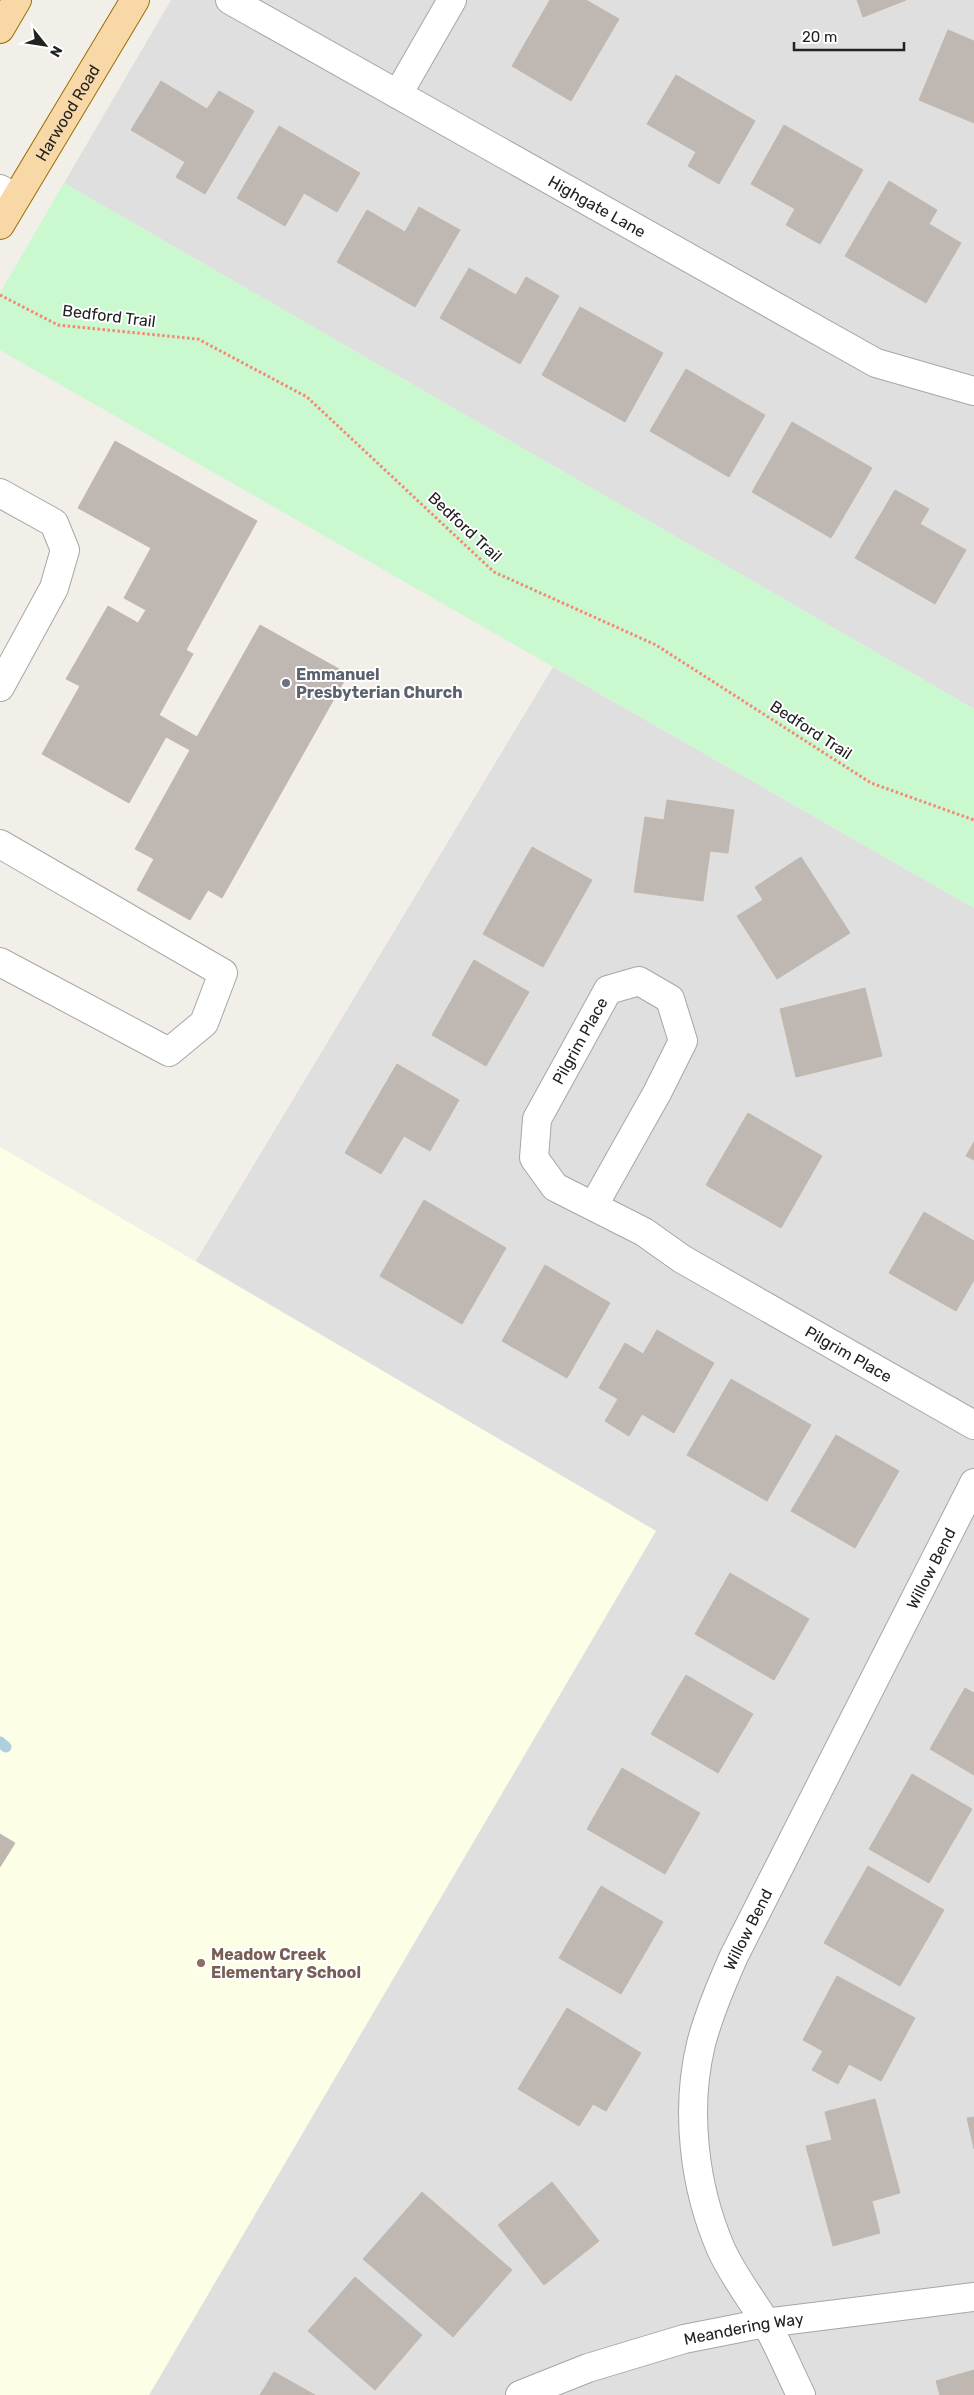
<svg xmlns="http://www.w3.org/2000/svg" width="974" height="2395" font-family="Rubik,sans-serif">
  <rect width="100%" height="100%" fill="#f2efe9"/>
  <g fill="#e0dfdf">
    <path d="M171,0H974V709L64,183Z"/>
    <path d="M553,667L974,908V2395H149L655,1531L196,1261Z"/>
  </g>
  <path fill="#fdfee6" d="M0,1147L656,1531L149,2395H0Z"/>
  <path fill="#caf8cf" d="M64,183L974,709V908L0,350V293Z"/>
  <g fill="none" stroke-linecap="round" stroke-linejoin="round">
    <path stroke="#acd0dd" stroke-width="11" d="M0,1742L6,1747"/>
  </g>
  <g fill="#bfb8b2" stroke="#c3b7ac">
    <path d="M550,0H586L619,19L571,101L512,66Z"/>
    <path d="M857,0H906L863,17Z"/>
    <path d="M948,30L974,41V123L919,100Z"/>
    <path d="M676,75L755,121L719,184L688,166L696,152L647,124Z"/>
    <path d="M161,81L207,109L219,91L254,111L205,194L176,177L185,162L131,130Z"/>
    <path d="M784,125L863,170L820,244L786,225L795,209L751,184Z"/>
    <path d="M279,126L360,173L337,212L304,193L285,226L237,198Z"/>
    <path d="M889,181L937,210L929,224L961,243L926,303L845,256Z"/>
    <path d="M419,207L460,230L415,307L337,262L367,210L405,232Z"/>
    <path d="M469,268L516,295L526,277L559,296L520,364L440,318Z"/>
    <path d="M580,307L663,353L625,422L542,375Z"/>
    <path d="M686,369L765,415L729,477L650,431Z"/>
    <path d="M792,422L872,468L831,538L752,492Z"/>
    <path d="M115,441L257,521L186,650L193,654L159,715L197,737L260,625L348,674L222,898L208,890L190,920L137,890L154,859L135,849L190,750L166,737L129,803L42,754L80,686L66,679L108,606L138,623L146,610L124,598L151,548L78,508Z"/>
    <path d="M895,490L929,509L920,524L966,550L935,604L855,558Z"/>
    <path d="M667,800L734,810L728,853L710,851L703,901L634,892L645,817L664,820Z"/>
    <path d="M532,847L592,880L543,967L483,934Z"/>
    <path d="M801,857L850,933L777,979L737,916L763,900L755,887Z"/>
    <path d="M474,960L529,992L486,1066L432,1035Z"/>
    <path d="M865,988L882,1056L796,1077L780,1009Z"/>
    <path d="M397,1064L459,1100L430,1151L404,1136L381,1174L345,1153Z"/>
    <path d="M748,1113L822,1156L781,1228L706,1185Z"/>
    <path d="M974,1142V1160L966,1156Z"/>
    <path d="M424,1200L506,1248L462,1324L380,1276Z"/>
    <path d="M924,1212L974,1241V1280L956,1311L889,1273Z"/>
    <path d="M545,1265L610,1303L567,1378L502,1341Z"/>
    <path d="M657,1330L714,1363L674,1433L642,1414L629,1436L605,1421L618,1399L599,1388L625,1343L643,1354Z"/>
    <path d="M731,1379L811,1425L767,1501L687,1455Z"/>
    <path d="M836,1435L899,1471L855,1548L791,1511Z"/>
    <path d="M730,1573L809,1619L774,1680L695,1634Z"/>
    <path d="M686,1675L753,1714L718,1773L651,1734Z"/>
    <path d="M965,1688L974,1693V1775L930,1749Z"/>
    <path d="M622,1768L700,1813L665,1874L587,1829Z"/>
    <path d="M912,1774L972,1809L929,1883L869,1849Z"/>
    <path d="M0,1834L15,1843L0,1867Z"/>
    <path d="M868,1866L944,1910L900,1986L824,1943Z"/>
    <path d="M601,1886L663,1922L621,1994L559,1958Z"/>
    <path d="M837,1976L915,2018L881,2081L849,2064L838,2084L812,2070L823,2051L803,2040Z"/>
    <path d="M567,2008L641,2053L606,2111L593,2104L579,2126L518,2089Z"/>
    <path d="M875,2099L900,2193L872,2201L880,2233L833,2246L806,2146L832,2140L825,2112Z"/>
    <path d="M974,2117V2149L967,2118Z"/>
    <path d="M552,2182L599,2241L544,2285L498,2225Z"/>
    <path d="M422,2192L512,2270L453,2337L363,2259Z"/>
    <path d="M355,2277L422,2335L375,2390L308,2331Z"/>
    <path d="M974,2370V2395H940L936,2381Z"/>
    <path d="M274,2372L315,2395H260Z"/>
  </g>
  <g fill="none" stroke-linecap="round" stroke-linejoin="round">
    <g stroke="#a6a6a6" stroke-width="30">
      <g id="minor">
        <path id="s1" d="M230,0L876,363L974,391"/>
        <path d="M398,94L452,0"/>
        <path d="M0,189L16,198"/>
        <path d="M0,493L54,523L65,550L54,588L0,687"/>
        <path d="M0,844L223,973L204,1023L169,1052L0,962"/>
        <path id="s2" d="M594,1205L657,1093L683,1041L670,999L639,981L608,990L537,1119L534,1158L555,1187L644,1232L682,1259L974,1425"/>
        <path id="s3" d="M520,2395L588,2368L684,2339L765,2323L974,2297"/>
        <path id="s4" d="M801,2395C789,2371 779,2346 766,2323C751,2298 733,2276 721,2249C694,2187 685,2110 701,2044C709,2013 721,1985 734,1956L974,1483"/>
      </g>
    </g>
    <g stroke="#9a6e06" stroke-width="30">
      <g id="major">
        <path d="M0,29L17,0"/>
        <path id="s5" d="M0,225L135,0"/>
      </g>
    </g>
    <path stroke="#f58877" stroke-width="3" stroke-dasharray="2.5 2.5" stroke-linecap="butt" d="M0,295L58,325L198,339L307,397L494,572L656,645L871,783L974,820"/>
    <use href="#minor" stroke="#fff" stroke-width="28"/>
    <use href="#major" stroke="#f9d8a7" stroke-width="28"/>
  </g>
  <circle fill="#6b7280" stroke="#fff" stroke-width="2" cx="286" cy="683" r="5"/>
  <circle fill="#8d6e63" stroke="#fff" stroke-width="2" cx="201" cy="1963" r="5"/>
  <g text-anchor="middle" dominant-baseline="central" stroke-width="4" stroke-linejoin="round" paint-order="stroke">
    <g font-size="16" fill="#222" stroke="#fff">
      <text stroke="none"><textPath href="#s5" startOffset="131">Harwood Road</textPath></text>
      <text stroke="none"><textPath href="#s1" startOffset="421">Highgate Lane</textPath></text>
      <text transform="translate(109 316) rotate(7)">Bedford Trail</text>
      <text transform="translate(465 527) rotate(43)">Bedford Trail</text>
      <text transform="translate(811 730) rotate(33)">Bedford Trail</text>
      <text transform="translate(580 1041) rotate(-61)">Pilgrim Place</text>
      <text stroke="none"><textPath href="#s2" startOffset="859">Pilgrim Place</textPath></text>
      <text stroke="none"><textPath href="#s4" startOffset="905">Willow Bend</textPath></text>
      <text stroke="none"><textPath href="#s4" startOffset="500">Willow Bend</textPath></text>
      <text stroke="none"><textPath href="#s3" startOffset="234">Meandering Way</textPath></text>
    </g>
    <g font-size="16" font-weight="bold" fill="#5b616d" stroke="#fff" text-anchor="start">
      <text x="296" y="674">Emmanuel<tspan x="296" dy="18">Presbyterian Church</tspan></text>
    </g>
    <g font-size="16" font-weight="bold" fill="#785e54" stroke="#fff" text-anchor="start">
      <text x="211" y="1954">Meadow Creek<tspan x="211" dy="18">Elementary School</tspan></text>
    </g>
  </g>
  <g transform="translate(45 45) rotate(120)" stroke="#ffffff" stroke-width="4" paint-order="stroke">
  <path d="M0-4L9 19L0 12L-9 19Z" fill="#222222"/>
  <text y="-8" font-size="14" font-weight="bold" text-anchor="middle" fill="#222222">N</text>
  </g>
  <path d="M794 42v8h110v-8" fill="none" stroke="#222222" stroke-width="2.5"/>
  <text x="802" y="42" font-size="15" fill="#222222" stroke="#ffffff" stroke-width="4" paint-order="stroke">20 m</text>
</svg>
